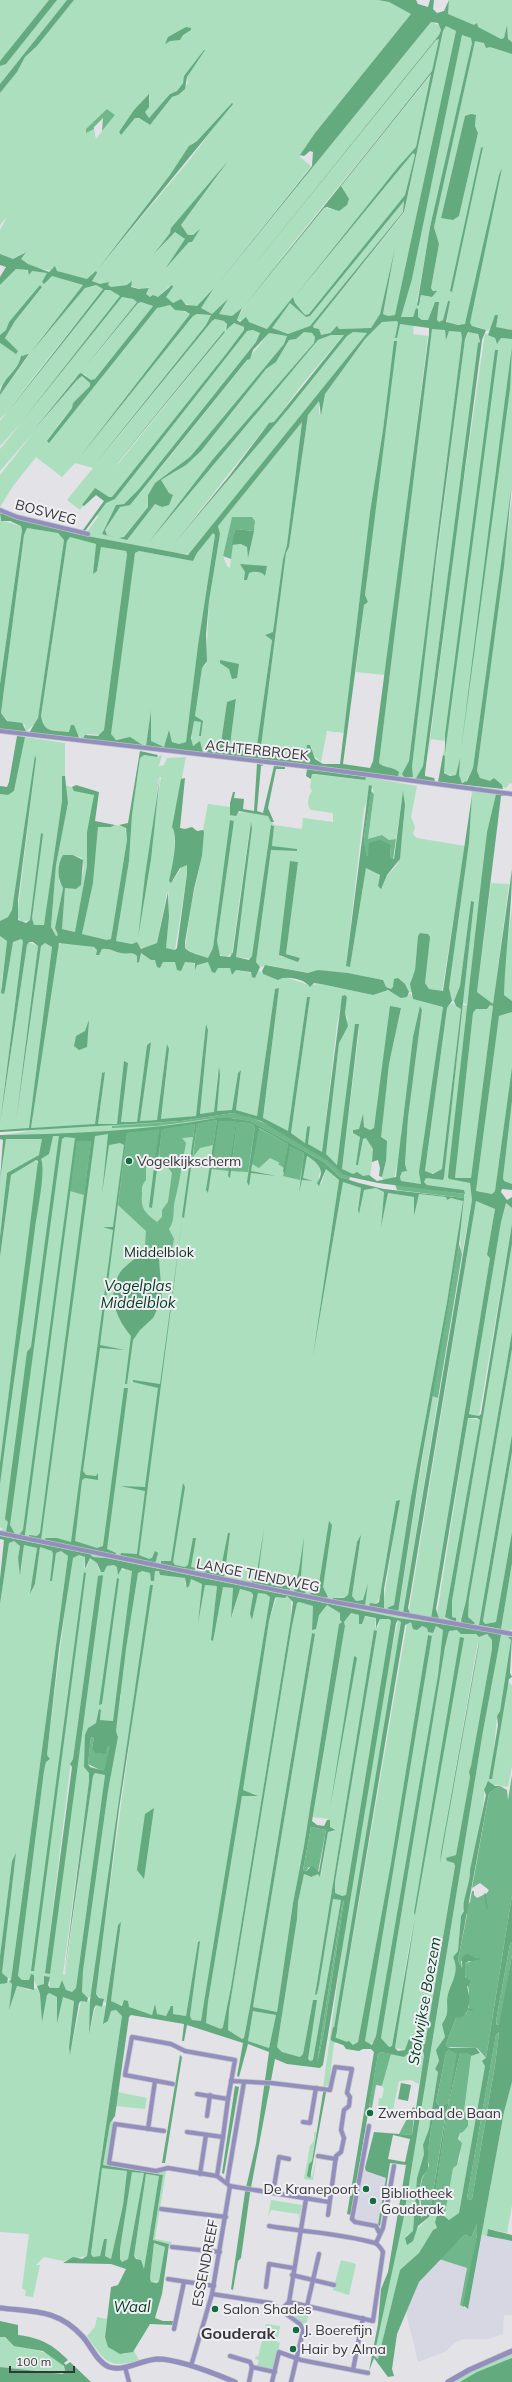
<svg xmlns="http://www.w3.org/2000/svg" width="512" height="2382" font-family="Mulish,sans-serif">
  <rect width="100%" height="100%" fill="#e3e2e7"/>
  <g fill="#d7d7e3">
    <path d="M363,2169L386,2178L379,2225L355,2221Z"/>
    <path d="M482,2235L512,2241V2315H504L503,2334L488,2339H464L456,2342L445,2352L418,2362L406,2312L419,2282L439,2259L467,2268L460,2305L468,2309Z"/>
  </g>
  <g fill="#abdfbd" fill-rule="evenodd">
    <path d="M0,0H49L0,61Z"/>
    <path d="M57,0H67L0,84V66L6,64Z"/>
    <path d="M74,0H378L389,2L411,14L315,133L300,157L311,166L216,286L431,22L439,25L441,30L439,35L230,295L436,40L439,39L432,71L272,269L324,208L331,209L343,192L341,186L431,75L416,147L398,167L296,295L413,153L415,155L405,195L311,313L305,315L295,303L293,297L268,329L247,321L237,320L243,308L232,316L219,314L227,300L212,314L201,308L214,288L197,306H192L179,301L173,303L166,297L173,287H168L158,297H150L146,294L149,289L148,287L144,290L127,285L111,287C105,285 97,284 92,280L97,273L87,279L61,273L56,270C49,272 26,266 21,259L25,252H24L13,259L0,254V230L7,217L0,225V93L17,72L25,57L37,46ZM204,50L187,77L188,83L178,95L172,97L150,125L138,118H135L121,135L119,132L151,96L145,112L149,118L170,94L177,91ZM232,103L191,158L98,269L171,175L192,143L197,141ZM107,109L115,115L96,139L94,129L86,132ZM222,170L181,225L188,235H193L199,230L192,242L189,241L165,269L185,239L175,232L155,254L170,233L172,228Z"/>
    <path d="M449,0H512V42L508,39L507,26L504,38L501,39L448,14Z"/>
    <path d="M446,26L456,31L395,315L388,316L383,314L395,249L380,314L371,328L333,329L330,333L321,335L313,326L404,213L443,31Z"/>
    <path d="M462,35L472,38V44L430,227L417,302L421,299V295L430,297L435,292L431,288L439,244L434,227L475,40L512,54V330L498,329L492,326L488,331C475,324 461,326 447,323L448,301L443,320L439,322L437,320L439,305L434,304L428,320H422L418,317V309H416L413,317H401L412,279ZM465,116H476L475,126L478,133L459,216L453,220L441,217Z"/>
    <path d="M404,201L403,212L310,326C303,328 301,331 295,333C288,336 279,331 271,328L290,303L306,317L310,316Z"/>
    <path d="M16,269L48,273L42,282L52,276L83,285L32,350L85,288L96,285L103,289L9,408L105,290H110L120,296L23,420L122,297L133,299L137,302L87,366L138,303L141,302L153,306L95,379L91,380L84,374L75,378L35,430L77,380L82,376L90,383V386L73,403L72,408L54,430L93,387L157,307L170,305L190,314L79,458L193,316L197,314L211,315L206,325L97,463L212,321L215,319L224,321L227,324L225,329L234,323L244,327V330L226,354L112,497H109L95,489L80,510L67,500L93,468L75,463L62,477L36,457L13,486L0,507V475L33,433L0,471V449L21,423L0,446V421L8,411L0,419V395L29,355H22L20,362L0,387V343L16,354L5,338L15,321L42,287L40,285L9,322L6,330L0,335V285ZM224,331L225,332L117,465V464Z"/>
    <path d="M397,321L398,323L395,338L400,324L414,325L413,334L428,336L385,675L356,672L364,605L368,602L365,595L394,341L383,430L370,512L344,733L327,731L321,762L312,754V746L306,753L294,758L275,748V751L260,754L286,553L289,547L308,415L319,401V415L325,394L365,339L382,322Z"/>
    <path d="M432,328L445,329L446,339L449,331L461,332L462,339L409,761L403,774L405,778L398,777L395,769L382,766L379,763Z"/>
    <path d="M253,330L260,333L256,342L139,489L124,504L116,505L102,534L113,537L107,535L105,530L120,507L123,506L158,471L269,333L287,336L284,344L190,457L155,483L148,495V507L123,538L125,540L155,504L162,507L170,502L173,495L169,493L161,480L177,471L228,416L266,369L276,362L289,340L296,339L304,332L312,333L315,337L314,343L213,459L150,541L318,340L331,335H344L304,382L274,422L264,429L172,546L290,407L347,336L353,332L367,333L191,553C182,558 100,538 85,535L98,517L97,514L106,503L115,499L235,346L247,331Z"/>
    <path d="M469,332L477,334L480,343L478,344L423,766L415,780L411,779L413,777L412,767L423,666L465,339Z"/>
    <path d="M485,333L495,338L496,343H498L500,338L512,339V483L473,768L465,783L460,780L459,775C433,777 443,759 446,741L431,739L428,757L456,535Z"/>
    <path d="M302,422L287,545L283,559L273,632L265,635L272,640L256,752L238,750L230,745L236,700L227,702L221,743L212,746L206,753H203L201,745H192V723L194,721L201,722V736L203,724L195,716L202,668L206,664L209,601L220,534L218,526ZM232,517H252L255,525L248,556L247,547L241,544L232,545L230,568L227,566L223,556Z"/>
    <path d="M512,498V784L510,783L506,788L480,778L477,771Z"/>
    <path d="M0,520L21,526L22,529L0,684Z"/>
    <path d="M27,528L58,533L64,540L38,718L36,723L26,731L25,725L8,721L1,713L24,535Z"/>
    <path d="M213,532L215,535L198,645L186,742L179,744L172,742L169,731L164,747L151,741V710L146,746L148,748L128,738L114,739L111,734V722L135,553L139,551L193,561L197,553Z"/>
    <path d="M70,537L96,544L94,573L97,571L101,547L126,551L127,554L104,730L101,735L88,734L82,738L71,730L69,732C54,730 44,734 41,716L67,541Z"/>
    <path d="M25,737L65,743V776H62V801L46,919L43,926L34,925L32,918L41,833L30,920L22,922L17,917L36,759L12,910L8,917L0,921V794L8,795L14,791Z"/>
    <path d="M144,755L157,757L162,755L159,766L164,765L167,758L186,757L173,822V829L175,831L173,881L183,865H187L188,868L175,950L166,948L169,917V893L167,892L157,943L144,949L134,944L116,941L129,861L132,815L140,758ZM159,777H161L138,938Z"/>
    <path d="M312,774L364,780L366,777L417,786L411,817L415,827L413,834L417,838L465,846L442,991L429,989L425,983L428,934L420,933L418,936L415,970L411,980L412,992H409L405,984L391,989L386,987L383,980L348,973L324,971L308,973L268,965L260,967L256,962L271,850L297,851L272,846L274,825H271L254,947L251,959L236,957L235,951L252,823L250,826L232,954L225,957L218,954L217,941L234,821L231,820L213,948L209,958C204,957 188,951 185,948L192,901L202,856L203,830L208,804L230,807V815C243,810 255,813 268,816L274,825L302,829L303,818L333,822V813L311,810C306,805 308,796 312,791L310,787ZM372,786L374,794L368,840L382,835L389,840L396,839L403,792C406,798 402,857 398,863C393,871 384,878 378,886L380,875L366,868L350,967L346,965L364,809ZM290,861L298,862L286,954L300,958L281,957Z"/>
    <path d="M65,785L95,795L87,832V866L76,929L75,932L62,929V926L65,887L73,889L79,887L84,868L82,858L73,855L59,864V882L63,888L55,928L58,935L56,936L51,927L56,865L68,803Z"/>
    <path d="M472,791L496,794L487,832L473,966L467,1004L463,1003L474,902H471L460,986L454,1001H452L449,988L469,843Z"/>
    <path d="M115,825L125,827L127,840L111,939L107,940L82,934L93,883L98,827H112Z"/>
    <path d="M491,883L509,884L493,1004L477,992Z"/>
    <path d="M512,907V1001L504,995L505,963Z"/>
    <path d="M0,936L7,941L1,987L4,994L13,942L21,939L23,941L0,1124L27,945L29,942L38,946L16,1121L41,946L45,943L52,947L29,1129L0,1130Z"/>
    <path d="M62,942L94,947L97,950L96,955L104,948C110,949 115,952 121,953C127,955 131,951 137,956L138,963L139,962L141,953L151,960H155L160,968L163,961L175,962L181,966L185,962L194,963L196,969L197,964L208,962L218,968H230L232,975L236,970L257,974L259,970L263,974L277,979L288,978L309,985L321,984L373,995L385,990L407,997L409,994H411L413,999L443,1007L420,1171L421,1184L401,1181L400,1177L402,1172L407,1171L405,1164L408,1118L422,1011L420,1007L413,1037L401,1134L402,1141L394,1179L383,1180L382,1177L386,1161L380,1133L389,1064L401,1009L399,1007L384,1058L374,1128L370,1130L364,1127L363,1116L359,1129L353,1130V1133L360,1137L358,1165L363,1139L366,1138L374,1148L370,1177L353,1174L342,1169L359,1031V1026L357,1024L337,1165L325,1154L339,1043L348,1019L345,1013L347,997L343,995L337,1024L322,1153L308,1144L307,1127L305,1143L291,1133L310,997H307L288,1132L263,1119L279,988L275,989L257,1116L236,1110L241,1070L238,1073L232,1110L217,1111L218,1069L214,1113L200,1115L208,1030L206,1025L196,1116L161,1120L169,1050L167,1045L157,1120L140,1121L150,1042L147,1045L137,1122H121L128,1063L125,1061L117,1124L257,1118L306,1146L299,1191L302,1180L312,1181L303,1178L307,1156C332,1172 313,1169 321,1185L326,1169L339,1180L316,1338L343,1182L361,1188L358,1210L359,1213L364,1190L376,1188L384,1192L381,1226L388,1193L414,1197V1215L419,1194L446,1197L447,1200L451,1198L463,1200L447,1302L411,1497L394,1605L387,1608H399L432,1396L438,1398L403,1613L409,1611L476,1201L495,1209L487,1255L490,1258L431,1617L437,1614L468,1418L480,1420L445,1617L456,1622L452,1617V1601L512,1244V1332L466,1601L460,1621L473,1625L475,1623L468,1617L469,1599L512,1349V1435L479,1625L501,1629L512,1563V1629L510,1631H512V1637L509,1638L511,1640L500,1711L497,1716L491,1779L508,1682L512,1685V1766L508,1787L487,1784L484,1790C487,1795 468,1898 463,1907L464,1911L461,1916L458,1951L453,1957C460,1972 451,1981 448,1994C445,2007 451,2011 442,2024L445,2037L437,2056L439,2061L435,2069L438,2072L429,2129L423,2145L424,2154L417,2178L413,2232L407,2235L405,2242L429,2217L433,2211L438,2212L435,2222L438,2227L433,2230L419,2253L400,2271L378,2359L374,2356L410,2179L483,1731L501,1635L398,1618L106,1558L93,1557L90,1554L0,1536V1531L3,1529L0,1527V1474L15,1349L0,1463V1257L11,1175L36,1160L38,1165L39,1155L7,1173L0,1237V1180L6,1139L41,1138L42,1135H3L43,1129L92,1126L31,1128L57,947ZM105,1072L98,1124L92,1125L95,1124L102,1073ZM399,1500L383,1605L376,1604L380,1596L396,1501ZM361,1537L352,1596L356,1601L363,1600L368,1583L365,1606L336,1597L344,1598L348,1595L357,1542ZM55,1538L116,1553H103L46,1541Z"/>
    <path d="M452,1003L461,1009L442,1169C436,1173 432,1175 425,1172L447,1008Z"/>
    <path d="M463,1005H467V1008L449,1179L470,1183L472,1200L462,1254C457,1234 465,1211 464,1190L427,1185L424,1182L426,1178L443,1180Z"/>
    <path d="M490,1005L493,1006L471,1178H455L473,1013L476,1009H487Z"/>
    <path d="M512,1012V1067L495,1191L492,1194L476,1191L499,1016Z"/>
    <path d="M512,1101V1184L504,1181L503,1178Z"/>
    <path d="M506,1203L512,1208V1224L479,1416L469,1413L501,1222Z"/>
    <path d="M512,1452V1532L496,1622L484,1624L483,1621Z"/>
    <path d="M14,1541L20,1546L18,1558L21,1572L24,1545L37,1548L31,1593L35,1584L40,1547L52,1551L53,1554L50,1581H52L56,1553L61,1551L68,1556L11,1980L2,1973L16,1854L12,1861L0,1956V1604L8,1549L9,1543Z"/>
    <path d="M79,1555L85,1557L84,1568L86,1569L90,1558L97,1563L99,1570L104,1572L107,1566L115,1565L121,1570L127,1569L132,1571L123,1646L126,1649L138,1573L141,1571L150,1573L151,1581H154L155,1570L160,1571V1575L185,1578V1585L191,1579L202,1584L198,1622L205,1585L217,1586L211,1640L223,1587L233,1588L232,1616L240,1589L251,1592C255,1600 248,1610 252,1619L258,1593L266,1594L270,1597L207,1994L202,2019L200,2022L192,2020L190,2016L199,1941L198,1942L186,2016L173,2014V2006H171L166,2016L156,2014L155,2004L152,2015L132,2010L123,2004L116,2005L111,2001L121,1923L118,1925L106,2003L96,1994C113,1858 133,1722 150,1585L92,1996L88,1998L82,1992L83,1971L108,1791L118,1737L116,1731L121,1694L117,1693L113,1721L100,1720L101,1710L96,1723L90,1726L84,1767L89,1773V1781L63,1974L65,1975L93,1775L95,1773L105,1775L76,1988L72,1992L66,1990L62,1980L59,1988H50L49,1977L44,1976V1984L37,1986L31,1974L29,1980H22L18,1976L44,1771L46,1762L50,1759L47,1755L70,1569L73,1558ZM85,1572L86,1573L33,1971H32ZM101,1575L50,1973H45L71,1761L73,1759L98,1576Z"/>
    <path d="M277,1596L285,1598L287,1596L291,1600V1618L231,1987L223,2027L221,2029L206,2023L208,2002L242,1796L256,1794L245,1792L243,1790L269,1621Z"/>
    <path d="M299,1602L313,1606L312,1629H316L319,1615L327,1605L340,1613V1620L342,1622L339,1624L304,1846L293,1903L277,2012L253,2007L315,1634L312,1633L251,2001L244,2038L242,2039L228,2030L229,2010L292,1626L297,1603Z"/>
    <path d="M351,1613L359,1615V1624H362L364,1617L376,1618L375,1627H378L380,1619H389L391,1621L346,1895L342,1896L335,1893V1882L377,1631H374L315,1995L319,1985L333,1899L341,1900L313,2060L310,2061L307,2059L316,2000H313L303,2054L300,2057L282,2052L277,2047L297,1919L298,1902L304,1874L309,1877L318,1874L321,1876L328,1832L335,1831L336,1829L330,1827L328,1819L313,1817L345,1626L344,1622Z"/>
    <path d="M398,1620L401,1622L394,1667L333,2035H336L407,1623L411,1622L418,1629L421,1626L426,1627L433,1632L436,1626L443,1630L438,1675L379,2024L374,2042L369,2045L365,2041L367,2025L432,1636L428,1635L391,1864L358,2042L353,2045L349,2041L334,2043L329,2085L323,2088L344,1934L385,1682Z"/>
    <path d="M457,1630L464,1634H476L479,1637L487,1634L492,1640V1649L471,1767L469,1772L470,1777L456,1855L447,1861L454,1863L455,1865L425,2044H414L412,2043L405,2050L395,2048L414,1918L392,2046L389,2047L381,2038L445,1647L449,1631ZM478,1641V1650L439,1863Z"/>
    <path d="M9,1981L12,1983L10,2007L17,1986L29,1990L37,1988L40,1994L42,2020L47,1995L49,1993L57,1997V2020L63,1997L74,2001L69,2047L70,2054L81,2001L86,2002L88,2000L91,2003L89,2033L96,2005L102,2007L105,2005L104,2024L108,2021L111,2011L116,2010L122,2016L87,2256L63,2261L44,2257L36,2265H40L33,2297L25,2296L26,2291L22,2288L29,2234L0,2232V1984Z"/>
    <path d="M253,2011L276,2015L269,2048L248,2041Z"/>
    <path d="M411,2050L423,2051L424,2055L419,2084L411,2080L399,2081L393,2110L378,2108L379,2098H382L384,2088L382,2087L391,2054L404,2057Z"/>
    <path d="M480,2053L486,2058L485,2066L459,2213L449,2220L444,2216L453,2167C465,2162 458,2143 460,2133L464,2131L467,2114L464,2112L471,2056Z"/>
    <path d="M512,2082V2205L507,2233L488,2229L487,2236L482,2235L483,2227L504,2112Z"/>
    <path d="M118,2092L147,2098L145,2109L116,2106Z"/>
    <path d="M113,2118L107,2165L157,2173L166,2171L155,2239L172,2242L170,2248L169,2244L153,2240L163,2175L103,2165L110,2123Z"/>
    <path d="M314,2132H316L312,2161L309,2164L312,2178L318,2148L313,2180L304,2179L310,2146L314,2140Z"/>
    <path d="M102,2167L127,2171L123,2204L111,2259L105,2256L107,2239H104L100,2256L93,2257L91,2254Z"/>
    <path d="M132,2171L144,2173L128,2259L122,2262L120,2259V2249Z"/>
    <path d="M146,2174L159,2176L144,2269L142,2263L134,2256Z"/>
    <path d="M271,2200L302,2205L299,2220V2214L271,2210L268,2217Z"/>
    <path d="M154,2243L165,2247L159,2281L151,2282L150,2278Z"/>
    <path d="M341,2260L356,2264L349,2295L333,2290Z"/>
    <path d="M290,2305L291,2308L307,2312L309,2310L307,2322L304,2324L287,2311V2308Z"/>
    <path d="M97,2317L107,2319L105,2337L113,2350L124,2354L134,2351L139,2360C108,2370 104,2360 87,2336L95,2327Z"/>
    <path d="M266,2324L280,2326L277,2342L280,2343L273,2369L257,2366L259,2360L255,2359L256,2356L258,2357Z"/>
    <path d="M0,2337H4C19,2354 57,2345 65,2370L63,2374L0,2367Z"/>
    <path d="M512,2353V2358L460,2382H451L473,2370Z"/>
  </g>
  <g fill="#70b78b">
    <path d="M107,109L115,115L102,131L103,118L94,127V129L86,133V129Z"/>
    <path d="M232,517H252L255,521L254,531L235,529L231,559L223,556Z"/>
    <path d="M371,791L374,794L368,839L382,835L389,840L396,839L393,860L390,858L391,845L378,842L367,857L365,855L364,838Z"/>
    <path d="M233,1113C267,1120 300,1141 327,1160C335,1166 341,1173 350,1177L349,1180L340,1177L324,1162L250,1121L231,1118H216L156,1126L112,1128V1126L181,1121Z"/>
    <path d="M217,1120L213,1145L200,1148L193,1157L197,1124Z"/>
    <path d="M219,1121H236L229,1171L211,1169Z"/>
    <path d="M237,1122L250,1123L255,1126L248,1172L231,1171Z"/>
    <path d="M195,1124L193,1137L182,1138L186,1143C182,1162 180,1181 175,1200C172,1211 176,1219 169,1229L174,1239L171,1254L159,1259L157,1253L148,1251L145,1245L146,1231L118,1205L127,1133L159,1128L156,1159L146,1168V1180C141,1186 142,1188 142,1195C140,1208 146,1214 157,1222L162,1217V1210L168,1202L172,1173L159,1155L162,1128Z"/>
    <path d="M258,1128L288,1144L284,1168L278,1164L280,1163L270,1158L259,1168L252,1164Z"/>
    <path d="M77,1140L91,1141L84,1195L70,1191Z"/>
    <path d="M290,1145L304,1153L300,1180L283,1176Z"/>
    <path d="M395,1184L464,1194V1198L397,1190Z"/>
    <path d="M459,1244L462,1254L438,1398L432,1396Z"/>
    <path d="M113,1728L108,1774L88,1764L91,1737L94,1738L92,1748L100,1754L92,1731Z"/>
    <path d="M512,1775V1895L486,2058L477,2048L447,2047L446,2044L456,2018L466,2014L469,2007V1991L465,1975V1964L475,1959L461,1961L462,1968L458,1961L467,1915L466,1906L470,1902L472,1891H474V1895L477,1898L487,1893L489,1890L480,1883L472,1888L489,1793L500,1786L507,1790L508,1800Z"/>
    <path d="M311,1827L326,1830L318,1872L309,1867L306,1871L303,1870Z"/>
    <path d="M344,1900L323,2037L317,2063L342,1905Z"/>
    <path d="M512,1942V1955L500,2024L498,2026L496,2021L510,1944Z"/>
    <path d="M499,2032L495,2065L472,2199L470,2200L467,2198L496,2035Z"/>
    <path d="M449,2050L458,2054L448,2103L440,2107L436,2102L446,2053Z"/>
    <path d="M381,2052L391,2054L382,2086L376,2085L372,2108L369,2107L378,2054Z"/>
    <path d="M460,2053H466L471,2056L464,2112L468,2115V2126L463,2132L460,2133L458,2139L462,2143L457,2165L453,2168L446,2208L434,2212L433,2211L434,2202L448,2106Z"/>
    <path d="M413,2107L415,2108L412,2135L399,2134Z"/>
    <path d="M436,2108L438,2115H444L445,2118L430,2211L422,2218L420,2191L422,2179L429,2166L427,2157L434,2109Z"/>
    <path d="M477,2224V2234L464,2307L460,2305L467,2268L439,2259L462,2237L466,2235L471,2238Z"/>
  </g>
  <g fill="#63aa7f" fill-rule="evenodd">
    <path d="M49,0H57L6,64L0,66V61Z"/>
    <path d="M67,0H74L37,46L25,57L17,72L0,93V84Z"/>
    <path d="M378,0H416L418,4L428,7L430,0H434L433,9L437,13L444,11L449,0L448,14L474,25L477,23L478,27L501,39L504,38L507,25L508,39L512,42V54L490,47L486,48L484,43L475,41L434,227L439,244L431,288L433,291H437L432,297L421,295L419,305L417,306L430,227L472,43L471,38L462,35L412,279L401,317H413L416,308L418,309V317L422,320H428L435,302H439L437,320L439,322L443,320L448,301H450L446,322L458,325L465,324L499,175L502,168L470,323L472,326L486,330L482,340L425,773V776L434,778L435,781L415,780L423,766L478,343L480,342L478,334L468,332L465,339L437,552L412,767L413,777L405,778L402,774L409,761L462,339L461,332L449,331L446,340L445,330L432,329L379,763C383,768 392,766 399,772L398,777L206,753L208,747L221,743L227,702L236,699L230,745L238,750L256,752L272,640L265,635L273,632L283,559L287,545L302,422L218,526L220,534L209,601L206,634L207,661L202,668L195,716L203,721L201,736H199L201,722L194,721L191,738L193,746L200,741L203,753L146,746L151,710V741L164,747L169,730L172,742L179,744L186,742L198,645L215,535L213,533L197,553L193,561L139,551L135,553L111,734L116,740L130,737L144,746L82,740L85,735L98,736L104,730L127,554L126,551L101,547L97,571L93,574L96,544L70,537L67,541L41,716C44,734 54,730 69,732L71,725H74L80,740L29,733L38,718L64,540L58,533L27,528L24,535L1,713L7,721L22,723L27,733L0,729V684L22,530L21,526L10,521H1L0,513L77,534L188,555L367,333L353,332L347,336L290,407L172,546L230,475L269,423L274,422L344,335H331L318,340L149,542L213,459L314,343L315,337L312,333L304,332L296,339L289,340L276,362L266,369L201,451L186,465L161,480L169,493L173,495L169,505L162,507L155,504L127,540L119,538L124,537L148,507V495L155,483L190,457L284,344L287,336L269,333L253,350L250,359L247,360L130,505L120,507L105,530L107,535L113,537L102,534L116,505L124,504L139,489L256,342L260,333L253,330L247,331L115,499L106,503L85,531L83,530L104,501L96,495L84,506L82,505L95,488L109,497H112L226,354L244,330V327L234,323L226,330L227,324L224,321L215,319L212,321L96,463L206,325L211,315L197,314L193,316L79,458L190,314L185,311L175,310L170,305L157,308L49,443L47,441L72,408L73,403L90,386V383L82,376L77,380L35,429L79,374L81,373L91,380L95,379L153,306L141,302L138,303L86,366L137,302L133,299L122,297L23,420L120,296L110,290H105L10,409L103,289L96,285L85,288L31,352L83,285L52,276L44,284L42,282L47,273L32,271L29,275L28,270L16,269L0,285V277L6,267L0,265V254L13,259L26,252L21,259L28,264L49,272L55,266L57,271L87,279L96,271L97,273L92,281L100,284L109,282L108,285L111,287L127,285L132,281L131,287L139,289L149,288L146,294L150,297L153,295L158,297L172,285L173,287L166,297L173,303L181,299L186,305L197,306L214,288L201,308L212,314L228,299L219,314L232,316L242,308L237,320L240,322L246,317L249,322L267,329L293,297L295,303L305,315L309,314L405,195L415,155L413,153L296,295L398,167L416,147L431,74L341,186L349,199L347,205L339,211L327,207L324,208L245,305L432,71L439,39L436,40L230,295L439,35L441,30L438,23L431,22L216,286L312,166L313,152L310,151L304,156L300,155L315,133L411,14L389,2ZM446,26L456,31L395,315L388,316L383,314L395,248L380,314L371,328L339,329L337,326L330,333L321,335L319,329L314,328L313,326L404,212L443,31ZM404,201L403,212L310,326L288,334L272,328L290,303L306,317L310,316ZM397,321L398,323L395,338H397L400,324L429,328V334L373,761L370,768L343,764L364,605L368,602L365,595L397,341H394L383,430L370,512L340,764H323L315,759L310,745H307L306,753L294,758L279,752L276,748L275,751L260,754L286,553L289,547L308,415L319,401L321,415L325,394L365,339L382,322Z"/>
    <path d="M186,27L191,28V30L183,35L180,40L170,41L165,44L168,37Z"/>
    <path d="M204,50H205L187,77L185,89L178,95L172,97L150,125L139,118H135L121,135L119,132L134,110L149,94V107L145,112L149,118L170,94L177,91L183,83L184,76Z"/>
    <path d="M232,103L233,104L98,269L170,175L189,146L197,141Z"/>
    <path d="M471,114L476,115L475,126L478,133L459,216L453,220L441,218L465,116Z"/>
    <path d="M483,147L452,292L450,291L481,148Z"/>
    <path d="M228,161L181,225L188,235H193L200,229L192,242H189L165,269L185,239L175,232L154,254L170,233L171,228Z"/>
    <path d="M40,285L42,287L15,321L5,338L18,351L16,354L0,343V335L6,330L9,322Z"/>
    <path d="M495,315H498L496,327L512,330V339L501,338L497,344L495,338L488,335Z"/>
    <path d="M224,331L225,332L116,464Z"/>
    <path d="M512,347L510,389L461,750L505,399Z"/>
    <path d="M495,350H498L445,753V735Z"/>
    <path d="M29,354L0,395C0,379 19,371 21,356Z"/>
    <path d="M512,483L504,566L477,771L480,778L490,781L494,778L502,785L503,789L438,782L443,755L445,756L444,773L450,776L456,775L460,758L459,775L462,783L467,781L473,768Z"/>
    <path d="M235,529L254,531L248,558L247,547L241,544L232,545Z"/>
    <path d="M240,564L267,566L265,576C262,571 254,571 249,573L247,580H244L245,572Z"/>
    <path d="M220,660L239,664L237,678L232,679L229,669L220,663Z"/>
    <path d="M17,736L25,737L14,791L8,795L0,794V786L7,787L9,782Z"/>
    <path d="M140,751L158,755L157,757L144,755L140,758L132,815L129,861L116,941L132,944L137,942L141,949L157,943L168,892L169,917L166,948L175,950L177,948L187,874V865L180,868L171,883L169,881C172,868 179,836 172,827L181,779L185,778L180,828L185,829L192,827L197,831L203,830L204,832L202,856L194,889L185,942V948C189,953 203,956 208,958L213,948L230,820L234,821L217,941L220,956L230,957L233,952L251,822L252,828L236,957L249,960L252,956L271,825L274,826L272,846L297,849V851L271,850L256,962L260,967L255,978L252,977L251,972L236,970L232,975L230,968H218L215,973L212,972L208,962L197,965L195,970V963L185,962L181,971L177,970L175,962H163L160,968L157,967L155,960H151L141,953L139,962L137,963V956C131,951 128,955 121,953C114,952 110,948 102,949L99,955H96L97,950L94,947L59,943L31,1128L95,1124L102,1073L105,1072L98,1124H117L124,1061L128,1063L121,1122H137L147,1045L151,1042L140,1121L157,1120L167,1044L169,1049L161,1119L196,1116L206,1024L208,1030L200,1114L214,1112L219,1067L220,1075L217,1111L232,1110L238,1073L241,1070L236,1110L257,1116L275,989L279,988L263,1118L288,1131L307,997H310L291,1133L305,1143L307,1127L310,1126L308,1144L322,1152L342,996L345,995L347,997L345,1013L348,1026L339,1043L326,1154L337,1165L355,1024H359L342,1169L353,1174L357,1172L363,1176L369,1175L377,1181L396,1177L413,1037L420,1006L422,1010L408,1118L405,1164L407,1171L402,1172L400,1177L401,1181L421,1184L419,1172L443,1007L413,999L410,984L415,970L418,936L420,933L428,934L430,937L425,983L429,989L443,991L472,795L469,843L449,988L452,1001L447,1008L425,1171L433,1174L442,1169L461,1009L456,1006L454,1001L460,986L471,901L474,902L444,1177L443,1180L426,1178L424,1182L427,1185L464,1190L465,1194L378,1183L350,1177L343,1174L328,1161L261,1121L233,1113L181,1121L0,1132V1130L29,1128L52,947L45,943L41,946L16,1121L38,946L33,942H29L27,945L0,1124L23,941L21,939L13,942L5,990L4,994L1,993L7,941L0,936V921L8,917L12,910L35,755L36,759L18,900V920L26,923L30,920L41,833L43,834L32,918L34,925H44L62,801V776H65L68,803L56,865L51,927L56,936L58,935L55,928L63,888C57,879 57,864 63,855H73L83,860L81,885L76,889L65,888L62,929L75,932L87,866V832L94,795L74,791L72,787L76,785L99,792L95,821L115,825L111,827H98L93,883L82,934L107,940L111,939L127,840L126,828L119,825L128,823Z"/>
    <path d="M257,764L264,765L261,766L257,811L263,813L274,766L285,767V769H276L268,808L274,822H271L268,816L239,811L236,816L230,815V803L233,792H235L234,798L244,799L243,809L254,811Z"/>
    <path d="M307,769L366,777L365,780L315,774H312L311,779L306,776Z"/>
    <path d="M160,776L151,859L138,938L145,876Z"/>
    <path d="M369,785L372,786L364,838L366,856H368L369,843L380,840L391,845L390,858L394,859L403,791L405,805L400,859L387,875L381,889L378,886L380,875L366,868L350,967L346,966Z"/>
    <path d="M496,794L509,796H501L477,992L493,1004L512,869C512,911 505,953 504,995L512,1001V1012L499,1016L476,1191L492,1194L495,1191L512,1067V1101L503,1178L504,1181L512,1184V1190L502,1189L501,1192L507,1200L512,1197V1208L506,1203L501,1222L469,1414L479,1416L481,1414L512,1224V1244L452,1601V1617L456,1618V1622L445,1617L480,1420L477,1418H468L436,1609L439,1619L431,1618L490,1258L487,1255L495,1209L476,1201L410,1597L408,1608L410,1614L403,1613L472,1200L470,1183L449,1179L448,1177L480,891L487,832ZM490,1005L493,1006L471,1178H455L473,1013L476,1009H487Z"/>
    <path d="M290,861L298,862L286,954L300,958L298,962L279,955Z"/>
    <path d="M265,965L308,973L318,970L348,973L383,980L386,987L391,989L393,987L394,979L398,978L405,984L409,992L407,997L401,998L388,990L373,995L321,984L314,983L310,987C305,979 286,975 278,980L263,974L262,971Z"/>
    <path d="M390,1006L401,1008L389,1064L381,1137L387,1141L386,1161L382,1177L379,1176L380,1168L378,1160L372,1162L373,1149L366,1138L363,1139L358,1165H356L360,1137L353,1133V1130L359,1129L363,1114L364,1127L370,1130L374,1128Z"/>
    <path d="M89,1020L87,1047L79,1050L74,1046L76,1036L85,1031Z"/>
    <path d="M216,1118H231L250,1121L324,1162L340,1177L359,1183L384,1189L464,1198L459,1244L421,1463L398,1613L387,1608L394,1605L411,1497L447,1302L463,1201L451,1198L447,1200L446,1197L419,1194L414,1216V1197L388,1193L381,1227L384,1192L376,1188L364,1190L359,1214L358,1210L361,1188L343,1182L313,1356L339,1180L326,1169L319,1186L317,1183C326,1170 318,1163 307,1156L303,1178L313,1181L302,1180L299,1193L304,1153L290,1146L285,1174L283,1171L288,1144L259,1128L251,1171L276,1176L251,1173L249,1186L247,1182L255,1126L250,1123L237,1122L230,1178L228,1176L236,1121H219L208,1193L206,1190L217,1120L197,1124L184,1218L182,1217L195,1124L162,1129L152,1208L149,1207L159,1129L127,1133L100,1345L125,1350L100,1348L83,1471L86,1475L96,1476L98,1473V1480L85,1478L82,1480L75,1541L97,1548L103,1546L124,1388H128L107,1549L116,1553V1556L46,1541L45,1538H57L71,1542L74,1520L113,1230L103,1227H113L124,1145L120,1143L109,1145L102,1194L108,1134L95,1136L41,1540L29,1537V1535L37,1536L40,1533L91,1141H77L25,1534V1537L19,1535L23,1530L75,1138L65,1137L62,1139L10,1525L15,1534L6,1532L8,1522L5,1519L27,1352L31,1347L59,1136H53L49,1154L41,1159C46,1170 37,1214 35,1228C24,1313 11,1399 0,1484V1463L38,1161L36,1160L11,1175L0,1257V1237L7,1173L39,1155L42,1139H6L0,1180L3,1140L0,1139V1135C71,1134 145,1131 216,1118Z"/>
    <path d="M182,1222L139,1555L149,1559L152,1558L155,1551L158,1553L155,1564L120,1556L121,1553L137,1554L145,1491L120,1486L145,1487L158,1388L133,1382V1380L160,1384Z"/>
    <path d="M145,1245L148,1251L157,1253L159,1259L162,1299L153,1318L140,1330L133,1340L127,1384H125L131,1336C116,1318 107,1296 119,1274C123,1267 132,1262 137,1256V1250L143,1248Z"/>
    <path d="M512,1332V1349L469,1599L468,1617L475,1623L473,1625L462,1624L461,1620L466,1601Z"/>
    <path d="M512,1435V1452L483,1621L485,1624L496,1622L512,1532V1563L501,1629L479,1625Z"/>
    <path d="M183,1483L185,1487L173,1562L175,1565L185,1567L188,1565L193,1538H196L191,1567L220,1573L228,1533H230L224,1578L196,1570L161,1565V1561H171Z"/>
    <path d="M400,1500L384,1589V1609L369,1607L370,1603L376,1604L379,1602L396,1501Z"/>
    <path d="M329,1521L332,1525L323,1587L328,1597L323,1599L309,1594L318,1590Z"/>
    <path d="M264,1528L258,1576L261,1581C272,1584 278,1584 289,1586L290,1590L253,1583L252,1581L256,1579Z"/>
    <path d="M361,1535L352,1596L356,1601L363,1600L368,1583L365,1606L333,1600V1598H344L348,1595L357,1542Z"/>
    <path d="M0,1536L90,1554L93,1557L106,1558L398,1618L490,1631L501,1635L483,1731L403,2221L374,2356L378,2359L400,2270L419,2253L433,2230L437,2228L435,2222L438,2212L446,2208L444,2216L449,2220L459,2213L485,2066L482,2061L486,2058L512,1895V1942L510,1944L496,2021L497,2025H499L512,1955V2082L504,2112L468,2309L463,2305L477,2234V2224L471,2238L466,2235L462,2237L419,2282L397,2334L392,2369L394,2376L388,2377L374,2358L369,2371L378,2324L381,2289L388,2272L406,2165L390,2163L380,2226L378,2225L386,2178L366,2171L365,2168L374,2132L412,2135L424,2055L423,2051L412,2050L404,2057L381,2052L378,2054L351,2215L347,2214L374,2052L371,2049H363L359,2051L346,2049L342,2043L349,2041L353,2045L358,2042L391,1863L428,1635L432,1636L365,2041L372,2045L376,2036L438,1675L443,1630L436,1626L433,1633L428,1632L427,1628L422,1626L417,1630L413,1629L411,1622L405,1625L336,2035L333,2034L401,1622L398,1620L396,1623L323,2065L320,2068L287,2064L275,2059L250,2193L241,2258L238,2261L233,2290L231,2289L245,2192L256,2144L269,2052L248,2044L239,2077L237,2076L243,2043L187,2025L184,2041H182L184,2024L131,2015L129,2017L115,2116L110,2123L103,2165L163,2175L153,2240L169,2244L162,2294L155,2318L163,2321H175L173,2325L150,2324L133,2352L120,2354L108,2347L105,2337L111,2287L118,2285L126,2269L111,2264L63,2263L73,2257L82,2259L87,2256L122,2016L116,2010L111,2011L108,2021L103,2024L118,1925L121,1922L111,2001L122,2006L124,2000L128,2001L129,2007L152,2015L155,2004L157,2014L166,2016L171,2006H173V2014L186,2016L198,1942L200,1941L190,2016L192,2020L201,2021L270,1597L266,1594L258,1593L252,1620L250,1614L253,1595L251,1592L240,1589L231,1618L233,1588L223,1587L213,1641L211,1640L217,1586L205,1585L198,1623L202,1584L191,1579L189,1586L187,1588L185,1578L160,1575L159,1571H155L154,1581H151L150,1573L142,1571L138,1573L126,1649L116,1731L118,1737L108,1791L83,1971L82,1992L88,1998L87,2002L81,2001L79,2003L70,2055L69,2047L74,2001L63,1997L57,2023V1997L49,1993L47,1995L42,2022L40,1994L37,1986L44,1984V1976L50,1977L48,1985L50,1988H59L62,1980L66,1990L72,1992L76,1988L105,1775L95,1773L93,1776L64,1976L89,1781V1773L84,1767L85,1735L88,1728L96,1723L99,1709L101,1710L100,1720L113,1721L132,1571L122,1568L118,1575L117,1567L114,1565L107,1566L104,1572H101L97,1563L90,1558L85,1569V1557L79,1555L73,1558L59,1648L47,1755L50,1759L46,1762L44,1771L18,1976L22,1980H29L31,1974L34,1975V1990L17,1986L9,2010L12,1984L9,1981L11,1980L68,1556L61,1551L56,1553L52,1581H50L53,1554L52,1551L40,1547L35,1584L30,1594L37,1548L24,1545L20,1575L18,1558L20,1546L14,1541L9,1543L0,1604V1579L4,1540L0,1539ZM287,1596L293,1602L291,1618L231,1987L223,2027L221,2029L206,2023L208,2002L242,1796H258L243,1790L269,1621L275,1598L277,1597L285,1598ZM299,1602L313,1606L312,1630L316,1629L319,1615L327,1605L340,1613V1620L342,1622L339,1624L304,1846L293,1903L277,2012L253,2007L315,1634L312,1633L251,2001L244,2038L242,2039L228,2030L229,2010L292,1626L297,1603ZM351,1613L359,1615V1624H362L365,1616L376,1618V1628L380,1619H389L391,1621L346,1895L342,1896L335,1893V1882L377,1631L374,1630L315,1995L317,1994L319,1985L333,1899L341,1900L313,2060L310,2061L308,2059L317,2000H313L303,2054L300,2057L282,2052L277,2047L297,1919L298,1902L304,1874L311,1877L318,1874L320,1877L328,1832L336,1830L330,1827V1820H327L324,1826L317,1825L312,1821L345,1626L344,1622ZM457,1630L461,1634H476L479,1637L487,1634L492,1640V1649L471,1766L469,1772L470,1777L456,1855L446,1858L447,1861L454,1863L455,1866L425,2044H414L409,2039L405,2050L398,2051L395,2048L415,1918L392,2046L389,2047L381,2038L445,1647L449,1631ZM91,1737L94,1738L92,1748L95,1753L106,1754L107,1746L110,1747L104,1771L90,1767L88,1764ZM311,1827L326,1830L319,1872L312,1866L306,1871L303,1870ZM344,1900L323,2037L317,2063L342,1905ZM253,2011L276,2015L269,2048L248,2041ZM499,2032L495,2065L472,2199L470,2200L467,2198L496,2035ZM393,2135L410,2139L405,2162L388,2159ZM102,2168L127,2171L123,2205L111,2259L105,2256L107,2239H104L100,2256L93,2257L91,2254ZM132,2172L144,2173L128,2259L122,2262L120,2259V2249ZM146,2174L159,2176L144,2269L141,2260L136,2259L134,2256ZM154,2243L165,2247L159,2281L157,2283L151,2282L150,2278Z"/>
    <path d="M304,1537L300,1588L306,1592L304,1594L295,1592L294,1589L299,1570Z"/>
    <path d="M84,1572L86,1573L34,1971H31Z"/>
    <path d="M102,1575L103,1576L50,1974L45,1973L72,1767L70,1764L73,1759L98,1576Z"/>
    <path d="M117,1578L119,1579L102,1704L99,1705Z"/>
    <path d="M150,1585H153L119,1809L96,1994L99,1998L104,1999L102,2007L96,2005L94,2008L89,2034L90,2000Z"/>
    <path d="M460,1637L464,1638L415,1915L414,1913Z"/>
    <path d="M508,1637H512L510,1673L512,1677L509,1679L492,1779H489L498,1725L497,1716L500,1711L511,1640Z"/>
    <path d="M479,1641L478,1650L440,1863L441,1852Z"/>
    <path d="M355,1656L357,1658L330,1808L354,1657Z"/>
    <path d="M488,1781L495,1786H500L489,1793L458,1961L462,1968C463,1962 459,1956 468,1954L475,1958V1961H469L465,1964V1977L471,1981L467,1987C471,1997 471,2019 456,2018L446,2044L447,2047L451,2048H476L480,2053L471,2056L466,2053H460L448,2106L433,2210L429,2217L418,2226L413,2241L407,2245L405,2238L413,2231L417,2178L424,2154L423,2145L429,2129L438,2072L435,2069L439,2061L436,2050L445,2037L442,2024C451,2011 445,2007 448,1994C451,1982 460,1972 453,1957L458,1951L461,1916L464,1911C461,1903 471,1882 470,1870L486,1795L484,1790ZM449,2050L457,2054L448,2103L440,2107L436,2102L446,2053ZM436,2108L439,2116L444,2115L445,2119L430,2211L422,2218C418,2212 419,2186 422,2178C424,2173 429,2171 428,2165C427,2146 432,2128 434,2110Z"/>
    <path d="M154,1808L144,1879L137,1870L145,1814Z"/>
    <path d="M16,1853L2,1973L8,1978L7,1983L0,1984V1956L12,1861Z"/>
    <path d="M180,2055L182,2057L165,2163H162Z"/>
    <path d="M401,2083L411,2085L408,2101L398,2099Z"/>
    <path d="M235,2086L239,2087L224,2174L222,2173Z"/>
    <path d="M324,2087H327L310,2178L307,2176L309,2164L312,2161Z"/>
    <path d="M488,2229L512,2235V2241L487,2236Z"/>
    <path d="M0,2321L18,2325V2335C41,2338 52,2344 68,2360L64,2363L66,2365L70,2362L91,2382H0V2367L63,2374L65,2370L64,2366L43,2351L14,2346L5,2337H0Z"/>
    <path d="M512,2358V2382H460L477,2372Z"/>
  </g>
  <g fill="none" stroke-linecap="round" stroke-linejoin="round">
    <g stroke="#63aa7f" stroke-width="1.5">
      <path d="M485,1894L487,1908"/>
      <path d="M475,1959H479"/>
      <path d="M468,2009L472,2010"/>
    </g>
    <path stroke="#63aa7f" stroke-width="4.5" d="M335,2029L333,2039L349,2045"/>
    <g stroke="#c0bfc4" stroke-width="5.5">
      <g id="minor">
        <path d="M0,510L17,517L88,534"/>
        <path d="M0,731L302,766L512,794"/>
        <path d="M0,1533L329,1601L512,1634"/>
        <path d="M231,2081L271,2083L330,2090L335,2067L352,2069L347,2093L350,2097L349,2106L344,2110L341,2130L344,2138L341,2152L336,2156L328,2215"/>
        <path d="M173,2084L125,2075L132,2037L171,2044L185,2051L235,2060L228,2099L197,2094"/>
        <path d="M207,2116L210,2095"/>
        <path d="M303,2122L310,2123L316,2088"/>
        <path d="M369,2126L352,2219L355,2222L376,2226L379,2232"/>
        <path d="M148,2129L155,2081"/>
        <path d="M164,2131L115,2124L109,2163L156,2171L168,2168L217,2176L223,2137"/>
        <path d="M187,2132L223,2137L228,2099"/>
        <path d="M318,2156L336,2159"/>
        <path d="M200,2174L206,2135"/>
        <path d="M217,2176L230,2186L329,2202"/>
        <path d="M227,2183L244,2082"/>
        <path d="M273,2193L279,2157L289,2159"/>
        <path d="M161,2209L226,2217"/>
        <path d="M269,2226C304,2232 340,2233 375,2243C378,2244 382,2250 383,2252L373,2321L289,2302"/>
        <path d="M376,2243L383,2228L394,2166"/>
        <path d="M172,2247L220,2252"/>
        <path d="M319,2254L313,2280L334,2285"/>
        <path d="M292,2275L313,2280L307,2306"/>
        <path d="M168,2279L214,2286"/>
        <path d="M266,2287L269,2264L293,2268"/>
        <path d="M212,2294L271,2303L300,2324L303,2331L291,2382"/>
        <path d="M281,2310L289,2302L306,2199"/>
        <path d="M174,2329L184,2282"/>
        <path d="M230,2356L250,2362L252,2367L249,2382"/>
        <path d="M191,2366L212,2294L230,2186"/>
        <path d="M125,2367L129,2382"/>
        <path d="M252,2367L275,2372"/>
        <path d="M353,2370L363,2318"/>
        <path d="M272,2382L279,2352L301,2360L368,2373"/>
      </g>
    </g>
    <g stroke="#c0bfc4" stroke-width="6">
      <g id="tertiary">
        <path d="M0,2308C34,2312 58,2309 83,2337C91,2346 97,2362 109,2367C124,2372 141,2360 157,2359C177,2359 216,2374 235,2382"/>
        <path d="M448,2382L469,2370L512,2351"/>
      </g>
    </g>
    <use href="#minor" stroke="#928ebe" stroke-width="4"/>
    <use href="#tertiary" stroke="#928ebe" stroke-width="5"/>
  </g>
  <g fill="#126d41" stroke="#f0f0f4" stroke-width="1.5">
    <circle cx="129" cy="1161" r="4"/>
    <circle cx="370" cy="2113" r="4"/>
    <circle cx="366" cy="2189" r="4"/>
    <circle cx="373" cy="2201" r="4"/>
    <circle cx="215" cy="2309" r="4"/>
    <circle cx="296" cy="2330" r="4"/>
    <circle cx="293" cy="2349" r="4"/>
  </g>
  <g text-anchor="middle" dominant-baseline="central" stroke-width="4" stroke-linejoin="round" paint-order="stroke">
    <g font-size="14" fill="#363537" stroke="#f0f0f4">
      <text transform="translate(46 512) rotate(15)">BOSWEG</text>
      <text transform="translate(257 750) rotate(6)">ACHTERBROEK</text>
      <text transform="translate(258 1575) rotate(11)">LANGE TIENDWEG</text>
      <text transform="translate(205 2263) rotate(-79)">ESSENDREEF</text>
    </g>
    <g font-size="14" fill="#363537" stroke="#f0f0f4" text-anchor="start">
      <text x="137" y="1161">Vogelkijkscherm</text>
      <text x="378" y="2113">Zwembad de Baan</text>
      <text x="358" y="2189" text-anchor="end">De Kranepoort</text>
      <text x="381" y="2193">Bibliotheek<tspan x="381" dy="16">Gouderak</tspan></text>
      <text x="223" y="2309">Salon Shades</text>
      <text x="304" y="2330">J. Boerefijn</text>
      <text x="301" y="2349">Hair by Alma</text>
    </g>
    <g font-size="14" fill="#11301e" stroke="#f0f0f4">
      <text x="159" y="1252">Middelblok</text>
    </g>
    <g font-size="15" font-style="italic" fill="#003c20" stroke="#f0f0f4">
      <text x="138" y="1285">Vogelplas<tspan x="138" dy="17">Middelblok</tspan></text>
      <text transform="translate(424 2001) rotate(-80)">Stolwijkse Boezem</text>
      <text x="132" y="2306">Waal</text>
    </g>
    <g font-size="16" font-weight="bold" fill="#363537" stroke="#f0f0f4">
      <text x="238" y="2333">Gouderak</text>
    </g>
  </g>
  <path d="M10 2366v6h64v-6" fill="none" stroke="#363537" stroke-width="2"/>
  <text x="16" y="2366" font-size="12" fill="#363537" stroke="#f0f0f4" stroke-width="3" paint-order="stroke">100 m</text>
</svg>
